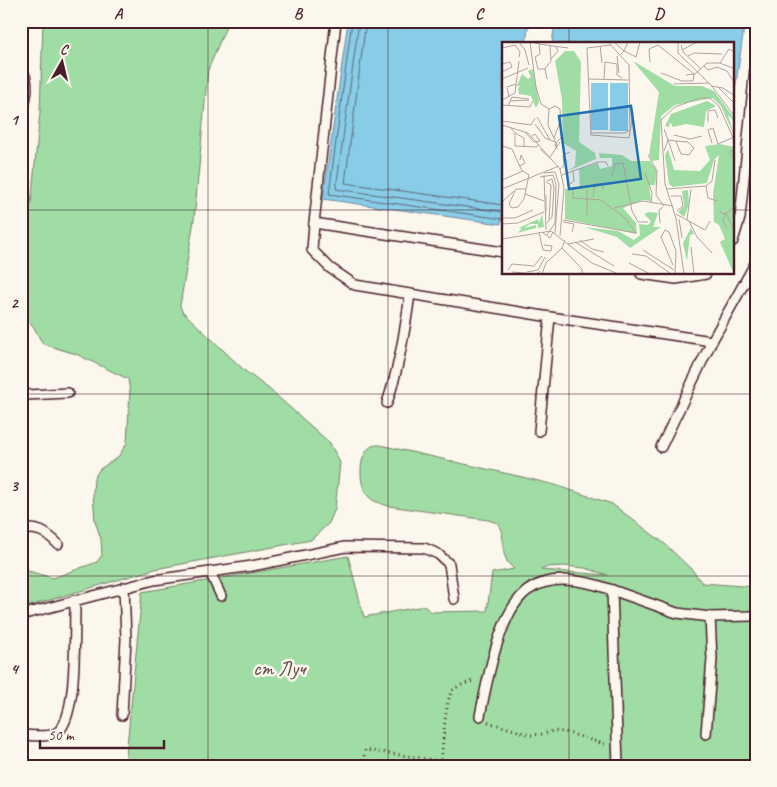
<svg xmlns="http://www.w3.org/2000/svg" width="777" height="787" font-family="Caveat,sans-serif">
  <rect width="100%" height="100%" fill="#fbf7ec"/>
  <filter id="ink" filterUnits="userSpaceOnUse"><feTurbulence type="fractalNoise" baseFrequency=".02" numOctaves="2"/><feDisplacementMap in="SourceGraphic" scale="10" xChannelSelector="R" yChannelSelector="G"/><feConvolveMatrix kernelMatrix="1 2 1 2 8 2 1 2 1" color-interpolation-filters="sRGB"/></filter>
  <g filter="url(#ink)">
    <g fill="#a0dda4" stroke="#757e68" fill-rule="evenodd">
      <path d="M43,21H226L225,29L208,70L194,220L180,306L182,311L245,371L269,389L330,443L340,463L335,509L329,523L311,540L155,569L26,607L21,606V570H25L53,578L97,562L102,555L101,539L95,521L93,494L94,478L100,469L118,457L127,443L130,392L128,379L76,354L43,344L33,326L21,313V242L31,204L40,113Z"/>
      <path d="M380,445L522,477L555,485L612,504L665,544L693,571L702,583L756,587V766H125L142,592L348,556L364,617L424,606L431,612L487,611L492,573L514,569L508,563L504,554L502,530L498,523L488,520L389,506C382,504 373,502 368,496C358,485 358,453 372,446C375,445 377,445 380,445ZM564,566L585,568L608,575L541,570L547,567Z"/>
    </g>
    <g fill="#87cde8" stroke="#6f879c">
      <path d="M348,21H529L526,44H503V208L501,224L323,199Z"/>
      <path d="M555,21H745L733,104V44H552Z"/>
    </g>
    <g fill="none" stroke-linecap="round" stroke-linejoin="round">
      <g stroke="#626577" stroke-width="1">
        <path d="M352,21L329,194L503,219"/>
        <path d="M359,21L336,189L503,212"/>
        <path d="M366,21L345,183L503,205"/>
      </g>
      <g stroke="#4a1f2b" stroke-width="12">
        <g id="service">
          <path d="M336,21L314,223L312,250L330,268L355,285L550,317L712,341L756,262"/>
          <path d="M21,68C32,84 25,101 21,118"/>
          <path d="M314,223L503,252"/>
          <path d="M733,241L740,218L756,58"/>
          <path d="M641,274L676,279L706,274"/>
          <path d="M21,397L27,395L68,393"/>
          <path d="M387,403C399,368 405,332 410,294"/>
          <path d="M539,431L550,317"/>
          <path d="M661,447L712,341"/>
          <path d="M21,531C36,525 47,533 58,544"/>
          <path d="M210,572L221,596"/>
          <path d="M612,590L677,613L710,617L751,616"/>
          <path d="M21,615L154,580L252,566L345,547L424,548L438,554L449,564L454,599"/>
          <path d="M122,715L126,639L124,587"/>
          <path d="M480,716C487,682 499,612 527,591C551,573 587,581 612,590L618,766"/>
          <path d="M706,734L712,659L710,617"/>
          <path d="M21,735C31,735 48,738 56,733C78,722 74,633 75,609L74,600"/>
        </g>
      </g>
      <g stroke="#4a1f2b" stroke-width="3" stroke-dasharray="1 4" stroke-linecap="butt">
        <path d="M488,722L531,735L543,734L553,731L565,732L607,745"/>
        <path d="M363,766L365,750L441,761C443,747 445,698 453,690C458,685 469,683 475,680"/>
      </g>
      <use href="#service" stroke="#fbf7ec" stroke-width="9"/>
    </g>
  </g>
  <path fill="none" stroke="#4a1f2b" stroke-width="1" stroke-opacity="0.55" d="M208,21V766M388,21V766M569,21V44M21,210H503M733,210H756M569,274V766M21,394H756M21,576H756"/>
  <g text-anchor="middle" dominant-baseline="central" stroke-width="5" stroke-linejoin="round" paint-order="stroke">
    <g font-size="21" fill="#604e49" stroke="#fbf7ec">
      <text x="279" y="668">ст Луч</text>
    </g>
  </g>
  <g transform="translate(502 42)">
    <rect width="232" height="232" fill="#fbf7ec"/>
    <path d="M63,9H72L79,20L77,100L93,111L94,117L66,129L73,124L74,109L61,101L60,57L53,19ZM131,19L173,44H200L212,49L232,76V79L226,73L232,93L219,64L211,56L173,63L159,74L157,118L150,119L147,113L157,50ZM31,27L37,60L34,66L29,54L17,52L16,46L19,44H15L20,32L26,37L29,35L26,29ZM205,59L214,64L204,69L202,85L184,82L171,85L168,80L167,85L163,84L169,72ZM218,102L232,105V232L218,200L223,197L217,183L212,180L211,152L217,113L212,118L205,141L171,145L167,142L163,113L166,107L172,128L198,129L208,118L203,104ZM97,111L120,113L129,119H148L155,129L153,143H147L149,159L141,158L121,166L134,181L135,192L63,177V147H78L77,127L96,121L98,127L110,124V116H98ZM186,148L187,163L182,175L176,170L182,164L180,149ZM147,170L156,171L151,185H159L128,206L115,195L82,185L116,189L132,198L138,193L137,182L146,183L149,179L142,172ZM40,172L42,185L36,186V182H28L22,186L34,183V186L15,191L20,187L17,186L36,177L37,181ZM189,186L192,192L188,193L185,219L181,201Z" fill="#a0dda4"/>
    <path d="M89,41H106V88H89ZM108,41H126V89H108Z" fill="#87cde8"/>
    <path fill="none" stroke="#b4a19f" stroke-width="1" d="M17,0L23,8L27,23M28,0L34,45L39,62L47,67L46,83L54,101L53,105M29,0L37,2L38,12L33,15L36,27M112,0L122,9L126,0M176,0V11L209,43L233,75M37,2L66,6M109,3L85,6L89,93L127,96L131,71L127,60M179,3L181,10L199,27M98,4L100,21M0,6L13,3L18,10L17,15M180,8L195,0M119,12L122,9L134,15L138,0M115,14L117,31M186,14L192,11L220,12M49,17L56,9L54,5M103,20L115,22V33L120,36M148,20L147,7L156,3L192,32M218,21L233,27M0,22L8,20L10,25L0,30M202,24L206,28L215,25L225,29L233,42M36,27H43L45,37M43,27L49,19L48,4M159,31L180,39H191L192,32M184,33L193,32L205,21H218L227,7L233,10M0,37L26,26M87,37L126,38M102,37L103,20M172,42L207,41M209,44L221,46L233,54M216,45L233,62M7,55L5,45L14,42M0,58L13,51L17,19M8,59L27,58M0,63L28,65L31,59M6,64L10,55L27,57M47,67L53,64L58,67L60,95L54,101L55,107M35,75L48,98M0,79L29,83L33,76M206,80V69L213,68L216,76M33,82L43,96L53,100M0,83L26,91L58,127L62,146L58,194M8,85L13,91V104L35,105L37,102M162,87L166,98L162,109M23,90L32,100L38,99L33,92L30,94M13,91L22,96V105M89,91H123L128,88L127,23L106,0M172,93L188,97L200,94M52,96L58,80M210,101L206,88L211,86L216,102L232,95M0,104L10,107L20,129M38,107L50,118M233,107L227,110L233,118M146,113L155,129L154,153L162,164M48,115L58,100M173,119L166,98L174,99L186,100L192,106L187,113L179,112L174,99M18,124L23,121L19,113L18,118M58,127L62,124L61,113L68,110M42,131L53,130L57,142L53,191M143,131L150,151L149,161M42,133L44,188M60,133L96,120H104L106,124M110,134L113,122L121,121L130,169L136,180H146M38,135L51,133L54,142L53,181L45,193M0,138L21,129L27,133M45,139L50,137L52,146L50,175L45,181M44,140L49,143L47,178M68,142L72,139L71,129M204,144L210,139L213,118M0,147L57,124M24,147H14L7,162L10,166L16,165L22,157L27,133M85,147V173M165,147L204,144L206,156L215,159M23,152L42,159M169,154H179L181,164L175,169M91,155L93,142H101V147M0,160L12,149M233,165L224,171L233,190M112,166L141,159L171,164M218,169L220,172L224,171L221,179L225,186M44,171V153M174,172L203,188L208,179M0,176H13L31,168M177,177L180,196M61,178L134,191L123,176L99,158L71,156V146M185,178L189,147M187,179L195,195L210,211M61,180L72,182L70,190M158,181L157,168L161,165M0,182L16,181L42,170M37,190L41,208L49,209L50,204L42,203M41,191L48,196L51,190M0,197L49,189L90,221L116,232M78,198L90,207L102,210M73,200L112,224M66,202L92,197M189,205L192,232M60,206L80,227V232M141,208L172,228M130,212L144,214L169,232M127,221L148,232M171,223L159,195L163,188L167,190L174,209L173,232M6,228L10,222L32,224L40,214M10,230L35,232L38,229M25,230L36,228L43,215M40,232L44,221L60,206L63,198M182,232L174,176L163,142L159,78L173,65L198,56H208L217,64L233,100"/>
    <path fill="#1f6fb2" fill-opacity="0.15" stroke="#1f6fb2" stroke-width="2.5" d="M129,64L139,137L67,147L57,74Z"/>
    <rect width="232" height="232" fill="none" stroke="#4a1f2b" stroke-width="2.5"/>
  </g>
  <rect width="777" height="787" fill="none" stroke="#fbf7ec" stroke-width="55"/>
  <g transform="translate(62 62) rotate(8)" stroke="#fbf7ec" stroke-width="4" paint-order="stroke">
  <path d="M0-4L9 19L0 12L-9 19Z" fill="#4a1f2b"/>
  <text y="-8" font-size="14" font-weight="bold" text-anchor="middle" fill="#4a1f2b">С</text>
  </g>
  <path d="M40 740v8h124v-8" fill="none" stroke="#4a1f2b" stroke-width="2.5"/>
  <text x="48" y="740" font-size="15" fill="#4a1f2b" stroke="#fbf7ec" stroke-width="4" paint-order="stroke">50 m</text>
  <rect x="28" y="28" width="722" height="732" fill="none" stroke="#4a1f2b" stroke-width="2"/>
  <g font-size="16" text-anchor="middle" font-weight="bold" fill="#4a1f2b">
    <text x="118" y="19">A</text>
    <text x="298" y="19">B</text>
    <text x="479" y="19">C</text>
    <text x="659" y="19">D</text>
    <text x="14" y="125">1</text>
    <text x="14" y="308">2</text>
    <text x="14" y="491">3</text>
    <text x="14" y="674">4</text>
  </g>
</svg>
